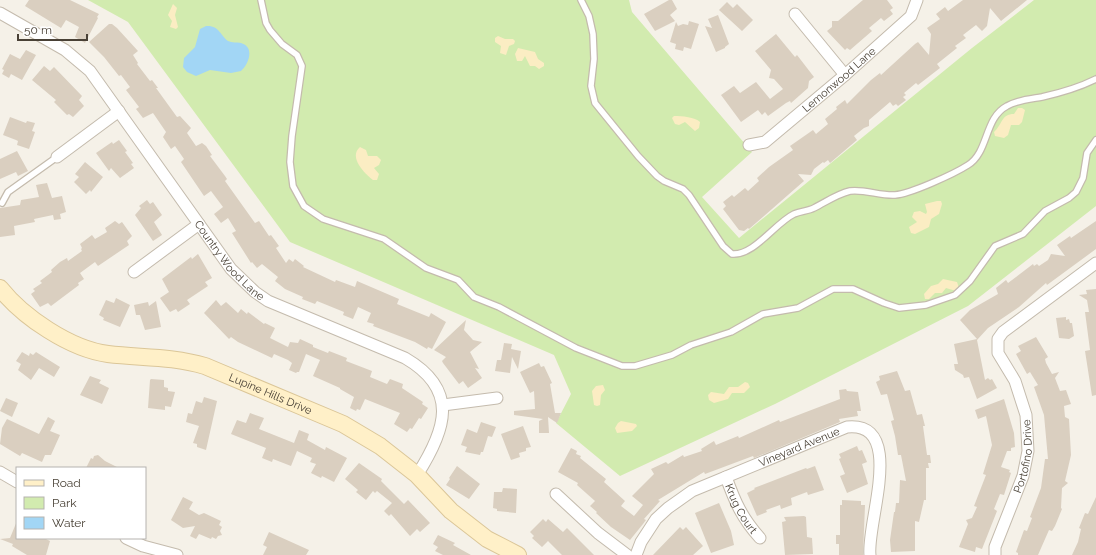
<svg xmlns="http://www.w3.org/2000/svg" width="1096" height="555" font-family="Raleway,sans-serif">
  <rect width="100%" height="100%" fill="#f5f1e8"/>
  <path fill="#d2ebaf" d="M88,0H629L632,12L752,152L702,197L739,238L972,48L1034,0H1096V206L968,306L775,404L620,476L556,423L571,394L554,355L290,242L128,22Z"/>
  <g fill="#fbedc3">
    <path d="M173,4L177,8L175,15L178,27L176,29L170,27L172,21L168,15Z"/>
    <path d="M498,36L505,39H513L515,41L514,44L509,46L506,55L500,53L501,46L495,42V38Z"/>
    <path d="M518,48L535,52L538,59L544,63V66L539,69L535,66H530L525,56L522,61H517L515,54Z"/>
    <path d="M1018,108H1022L1025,110L1022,122L1019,125H1011L1008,135L1004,138L995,136L994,132C1003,124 1001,114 1014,114Z"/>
    <path d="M674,116C682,116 695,117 700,122L699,128L695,131L685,122L679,125L675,124L672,118Z"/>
    <path d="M360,147L366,150L368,156H377L381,160L379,165L374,168L379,174L377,180H373C365,174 348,157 360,147Z"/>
    <path d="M937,201H941L942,204L939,214L931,219L929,227L915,234L911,233L909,227L917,222L912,217L914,212L920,211L926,214L927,212L925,204Z"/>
    <path d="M943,279L957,282L959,288L956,291L946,288L942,293H935L929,299H925L924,294L931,286L938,284Z"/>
    <path d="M745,382L748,383L750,387L744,393H732L728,399L714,403L709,400L708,395L711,392L724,394L729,387H738Z"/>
    <path d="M603,385L605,390L601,395L600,405L597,406L594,405L592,391L596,386Z"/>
    <path d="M621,421L636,424L637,426L632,431L617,433L615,428L618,423Z"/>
  </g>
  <path fill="#a2d6f5" d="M206,26C219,25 220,35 228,41C232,43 237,42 241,43C255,47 249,64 241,71L231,73L210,70L196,76L187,72L183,67L184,58L195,47L200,29Z"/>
  <g fill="#dacfc0">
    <path d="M29,0H70L99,14L97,17L98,18L85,43L75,37L79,27L66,20L61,28L25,6Z"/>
    <path d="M669,0H672L677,9L670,15L675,21L655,31L644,14Z"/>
    <path d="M863,0H887L893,8L890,10L893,14L884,21L881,18L869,28L872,31L850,50L847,48L845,50L827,31L832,27V21H838Z"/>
    <path d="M963,0H1027L1001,21L990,8L987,26L982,31L976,25L963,35L966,38L955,46L957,48L937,64L940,68L918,85L916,83L904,93L906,95L903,97L906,100L898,106L896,104L893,106L890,102L869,120V126L864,128L854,136L857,140L830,163L828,160L824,163L823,162L814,169L811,175L798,174L804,181L749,229L748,228L744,231L739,230L723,209L726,206L723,202L732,195L734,197L745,188L748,191L759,181L757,178L769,167L793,150L790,146L813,130L816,134L828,124L825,119L837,109L836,107L845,100L847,104L871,80L880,73L881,75L915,44L918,42L929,55L931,34L927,28L940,19L936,14L945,7L948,11Z"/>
    <path d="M727,2L733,8L737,4L753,20L742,31L719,10Z"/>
    <path d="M718,15L729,44L725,47V48L716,52L705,26L712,28L708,19Z"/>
    <path d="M689,21L699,24L691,49L684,47L683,51L675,49L676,44L670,42L676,22L678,26L683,24L688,25Z"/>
    <path d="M109,24H112L117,28L138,51L133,55L138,63L137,64L150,81L152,80L158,88H156L177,117L180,116L191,128L187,133L196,146L202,143L206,146L212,155L210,156L225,176L227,179L225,181L255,223L259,221L269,236L271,235L279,246L276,248L286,263L289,259L293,262L295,259L304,266L303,267L335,282L336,280L355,287L357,281L399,299L397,304L429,317L431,313L446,322L432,349L428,347L427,349L415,342L373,326L374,324L367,322L371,313L358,307L353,319L343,315L344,312L317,301L315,304L302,299L303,297L285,289L275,281L278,277L262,264L257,268L252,262L251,263L232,233L236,231L228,218L221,223L214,214L223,207L211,191L204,196L181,162L184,159L175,146L171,149L163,137L166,132L153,113L143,118L136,109L139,107L126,90L130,87L121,75L119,76L104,57L89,42Z"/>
    <path d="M776,34L795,57L797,55L814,77L809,81L808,88L791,103L790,101L786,103L768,116L765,112L762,115L758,110L741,122L721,95L734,86L740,93L756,82L770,99L783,89L774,79L769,78L771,70L755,51Z"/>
    <path d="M26,50L36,55L22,80L11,74L9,78L2,74L4,70L2,69L10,54L20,59Z"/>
    <path d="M44,66L50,71L54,67L82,96L79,100L84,106L73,117L69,114L67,115L54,102L56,100L32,80Z"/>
    <path d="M10,117L26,123L27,121L35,123L32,131L35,132L29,149L17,145L18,141L16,140L3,135Z"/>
    <path d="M119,140L127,151L125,152L133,163L131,164L134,168L120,178L111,168L109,171L96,153L112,142L113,144Z"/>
    <path d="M17,151L28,171L18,176L16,172L0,179V159Z"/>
    <path d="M85,162L103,177L91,192L90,190L86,194L74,182L79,177L75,174Z"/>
    <path d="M47,183L52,198L62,196L66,212L60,214L61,219L54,220L53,215L34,219L35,222L14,226L15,235L0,237V208L20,205L21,200L39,197L36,185Z"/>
    <path d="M147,200L150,204L153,202L162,215L154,222L162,235L153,241L135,215L141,208L139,206Z"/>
    <path d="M115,221L119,224L122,222L132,236L127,241L129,245L98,266L95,262L80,273L84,279L78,283L79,285L51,306L48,303L40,307L31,294L35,291L33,289L42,283L40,281L52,272L51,270L60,262L67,258L68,261L82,251L81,249L82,248L80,244L92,235L95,239L107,232L105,228Z"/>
    <path d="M1096,221V249L1047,285L1046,283L1019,307L988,328L977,340L985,380L988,378L990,380L992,379L997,388L977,399L969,377L964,378L963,375L955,370L954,364H958L954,344L977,339L960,320L970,310L998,294L996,288L1006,280L1008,283L1033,264L1034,266L1037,264L1039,266L1048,260L1051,254L1065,256L1057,245L1070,236L1071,238Z"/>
    <path d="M198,254L212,278L205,282L208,286L187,300L190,304L178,312L176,309L170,312L160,298L169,292L162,279L191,257L192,259Z"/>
    <path d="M1096,289V395L1092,396L1085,351L1090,350L1085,312H1089L1087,300L1079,295L1087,294L1086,290Z"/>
    <path d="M116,298L130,305L120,327L103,320L104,318L99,315L106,300L114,303Z"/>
    <path d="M216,300L221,306L226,302L238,313L241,309L247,314L248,312L264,324L265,323L275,328L270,338L288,347L290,342L298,343L300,339L313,345V347L328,353L329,351L347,358L346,361L372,371L370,377L387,384L390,379L403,384L402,388L423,402L422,404L428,408L421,419L419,418L412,429L410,428L407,432L394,424L400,413L365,399L360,410L357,409L356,411L350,408L354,397L340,389V388L313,376L320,360L306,354L299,372H297L296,373L289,370L292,363L288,360L274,354L272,358L238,342L231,337L229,339L204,313Z"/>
    <path d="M156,301L161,327L145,330L140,315H136L134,305L148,302L149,306Z"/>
    <path d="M1066,317V320L1069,319L1070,323H1072L1074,336L1069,339L1059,338L1056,318Z"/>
    <path d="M466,320L464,330L473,340L482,342L470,352L479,369L475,368L482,378L468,388L463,381L459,384L443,363L442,361L446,357L434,350Z"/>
    <path d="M1036,337L1048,357L1045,359L1046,363L1052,374L1059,372L1055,378L1060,391L1066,390L1071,404L1064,406L1065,417L1069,419L1071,455L1065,481L1068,483L1062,488L1061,508L1062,509L1055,526L1052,531L1049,530L1038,555H1018V553L1016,552L1024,530L1027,531L1032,518L1030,517L1041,488L1045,459H1048L1044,415L1034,387L1038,385L1030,372L1027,374L1016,354L1021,351L1018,346Z"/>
    <path d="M504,343L512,344L511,349L521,351L518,369L512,357L510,373L495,371L497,360H501Z"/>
    <path d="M22,352L29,356L30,353L33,355L36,352L60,367L54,377L39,368L31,380L18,370L21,364L16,361Z"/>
    <path d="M539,363L541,367L544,366L552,383L550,384L555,413H561L557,423L548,417L549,433H539V421L543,419L514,415V411L535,409L534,391L530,393L520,372Z"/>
    <path d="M897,371L905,391L910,390L917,415L922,414L925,426H923L927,455H930L931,463H928L929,468H926V500H924L919,522L915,521V551L891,552L890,540L894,512H895L896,503H899L900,480L906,481L901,455H898L895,436L891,421L894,420L887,394L881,395L876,382L880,380L879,376Z"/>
    <path d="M90,376L101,380L99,383L109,388L102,404L80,395Z"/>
    <path d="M151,379L164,380V387L168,388V391L175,392L171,407L165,406V410L148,408L150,380Z"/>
    <path d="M846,389L847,391L858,392L861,411H857L858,416L839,419L840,422L754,458L753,456L705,474L704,472L658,500L660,501L644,519L646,520L643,524L630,540L611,527L596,513L597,512L590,506L595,501L577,485L578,483L558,472L571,448L577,451L576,454L581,456L580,458L606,479L604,482L625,501L621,506L634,516L643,505L632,496L654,474L651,469L666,462L668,464L683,455L684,457L702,451L701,449L714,441L716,445L738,436L739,438L779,420L780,422L840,399L839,390Z"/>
    <path d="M204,397L217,401L206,450L197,447V444L193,443L199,426L186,422L188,413L192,414L196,401L202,403Z"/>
    <path d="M6,398L18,403L12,417L0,411Z"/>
    <path d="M1004,399L1014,433L1015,447L1011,448V451H1007L1001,467L1010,470L1009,472L1011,473L1004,495L1000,494L994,509L997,511L982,549L976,547L975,552L959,547L968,524L966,520L972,518L977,507L974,506L986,475L983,474L992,445L986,416L978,419L975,410Z"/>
    <path d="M250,413L264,418L259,429L294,443L299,430L309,434L307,440L325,450L326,447L347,458L334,482L322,476L321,478L311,473L316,464L310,462L312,458L297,451L291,466L273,459L272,462L262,458L266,448L231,434L237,420L246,423Z"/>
    <path d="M48,417L55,421L50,431L60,435L51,455H45L42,462L22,453L20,456L0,444L2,428L7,419L39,434Z"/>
    <path d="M481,422L496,427L492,437L488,436L483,452H481L480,455L465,452L467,447L461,445L467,429L477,433Z"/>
    <path d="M523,426L531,447L526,448V451L519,453L520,457L511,460L501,434Z"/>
    <path d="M857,446L859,451L862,450L867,462L862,464L868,484L847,493L840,476L845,474L839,459L841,458L839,454Z"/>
    <path d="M98,455L105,461L119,468H86L91,458L93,459L94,456Z"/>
    <path d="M359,463L382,479L381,481L404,504L408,500L430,523L420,532L417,529L410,536L391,514L389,516L384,511L392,503L377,491L375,493L373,491L366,500L356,492L358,490L345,479Z"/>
    <path d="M457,466L480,484L469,499L446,485L450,479L449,478Z"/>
    <path d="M815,466L824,490L808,495L807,492L791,498L792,505L781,509L780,505L766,510L767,512L757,516L747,493L755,489L754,488L806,468L807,469Z"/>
    <path d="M503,488L517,489L516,513L497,511V509L493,508L494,492H502Z"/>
    <path d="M183,497L193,502L189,509L199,515L204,513L221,521L219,525L222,527L220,531L222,535L218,536L216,539L212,537L211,539L199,534L196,539L190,536L195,526L183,528L171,520Z"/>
    <path d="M1096,497V555H1072L1078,542L1081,529L1079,528L1085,513L1088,514Z"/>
    <path d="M842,500L861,501V505H865L863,555H839V544H836V535H840V505H842Z"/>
    <path d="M719,503L731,531L734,545L711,553L695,513Z"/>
    <path d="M804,516L806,517L807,537L812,538L813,554L785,555L782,522L786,521L784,517Z"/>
    <path d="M543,519L546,522L548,519L563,532L567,528L594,555H562L548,541L542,547L532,538L534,536L530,532Z"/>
    <path d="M17,521V538H44L50,541L46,555H27L12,546L13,544L0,539L10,538Z"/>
    <path d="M680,527L683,530L686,527L703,546L693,555H653Z"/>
    <path d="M269,532L309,550L306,555H263L267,547L263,545Z"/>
    <path d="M438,535L455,543L453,545L471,555H443L435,551L438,547L433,544Z"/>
  </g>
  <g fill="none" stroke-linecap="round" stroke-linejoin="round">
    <g stroke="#c4bbad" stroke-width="8">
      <g id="lane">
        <path d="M261,0L266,23L270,30L282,44L297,55L302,66L292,136L290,162L293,186L304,206L323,219L384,239L426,268L458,280L474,297L499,307L576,348L622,366H635L672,355L691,345L731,332L763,314L798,308L833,289H853L884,303L899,308L926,305L955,295L970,281L995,246L1023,234L1045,211L1069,198L1076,192L1083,178L1087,153L1096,140"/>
        <path d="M581,0L589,16L593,34L594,59L591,86L595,103L638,156L657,176L664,181L683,189L689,195L723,246L732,254C754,256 775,223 794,214C801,211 808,211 814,208C826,202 837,194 850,191C865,189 880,196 895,195C910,194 954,174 968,165C989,152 984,118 1007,106C1017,100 1030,99 1042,97C1060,93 1080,87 1096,79"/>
        <path d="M2,203L8,192L57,157"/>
      </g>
    </g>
    <g stroke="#c4bbad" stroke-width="13">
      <g id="street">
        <path id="s1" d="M0,13L65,50L90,71L231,269L255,292L268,301L405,358C460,390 446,430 417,475"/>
        <path d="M795,14L845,75"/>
        <path id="s2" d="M749,145L765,142L845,75L911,16L917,0"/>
        <path d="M57,157L119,111"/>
        <path d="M134,272L199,224"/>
        <path d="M443,405L497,398"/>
        <path d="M0,472L17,482"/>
        <path id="s3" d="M726,477C735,502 742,518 760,538"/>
        <path d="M556,494L598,533L627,555"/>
        <path d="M126,538L143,546L177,555"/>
        <path id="s4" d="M636,555L641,542L656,519L668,508L692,491L847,427C907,421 866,524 870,555"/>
        <path id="s5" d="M995,555V547L1023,476L1028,451L1026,415L1015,381L998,353V339L1003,332L1096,263"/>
      </g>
    </g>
    <g stroke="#dbc698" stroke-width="18">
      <g id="secondary">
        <path id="s6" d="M0,288C23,317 70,349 108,354C141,358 172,356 205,366L343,424L380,446L417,475L451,511L487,539L518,555"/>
      </g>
    </g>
    <use href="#lane" stroke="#fff" stroke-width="5.5"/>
    <use href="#street" stroke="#fff" stroke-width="11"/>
    <use href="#secondary" stroke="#fff0c8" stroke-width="16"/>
  </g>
  <g text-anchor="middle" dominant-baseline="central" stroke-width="3" stroke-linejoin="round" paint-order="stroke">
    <g font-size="11" fill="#494136" stroke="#fff">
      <text stroke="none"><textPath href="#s2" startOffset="113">Lemonwood Lane</textPath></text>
      <text stroke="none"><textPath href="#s1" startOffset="343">Country Wood Lane</textPath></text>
      <text stroke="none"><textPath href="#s6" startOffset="298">Lupine Hills Drive</textPath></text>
      <text stroke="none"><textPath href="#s4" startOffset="203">Vineyard Avenue</textPath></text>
      <text stroke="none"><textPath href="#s5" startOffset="104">Portofino Drive</textPath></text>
      <text stroke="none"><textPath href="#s3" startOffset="35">Krug Court</textPath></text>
    </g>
  </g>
  <rect x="16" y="467" width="130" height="72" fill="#ffffff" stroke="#b6b3af"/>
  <rect x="24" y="480" width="20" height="6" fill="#fff0c8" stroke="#b6b3af"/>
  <text x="52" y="487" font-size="12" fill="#494136">Road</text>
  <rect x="24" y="497" width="20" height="12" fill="#d2ebaf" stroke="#b6b3af"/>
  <text x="52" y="507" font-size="12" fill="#494136">Park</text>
  <rect x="24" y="517" width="20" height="12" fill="#a2d6f5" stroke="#b6b3af"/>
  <text x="52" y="527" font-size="12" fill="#494136">Water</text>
  <path d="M18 34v6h69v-6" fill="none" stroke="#494136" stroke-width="2"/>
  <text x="24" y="34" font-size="12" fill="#494136" stroke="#ffffff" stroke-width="3" paint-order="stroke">50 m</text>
</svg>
